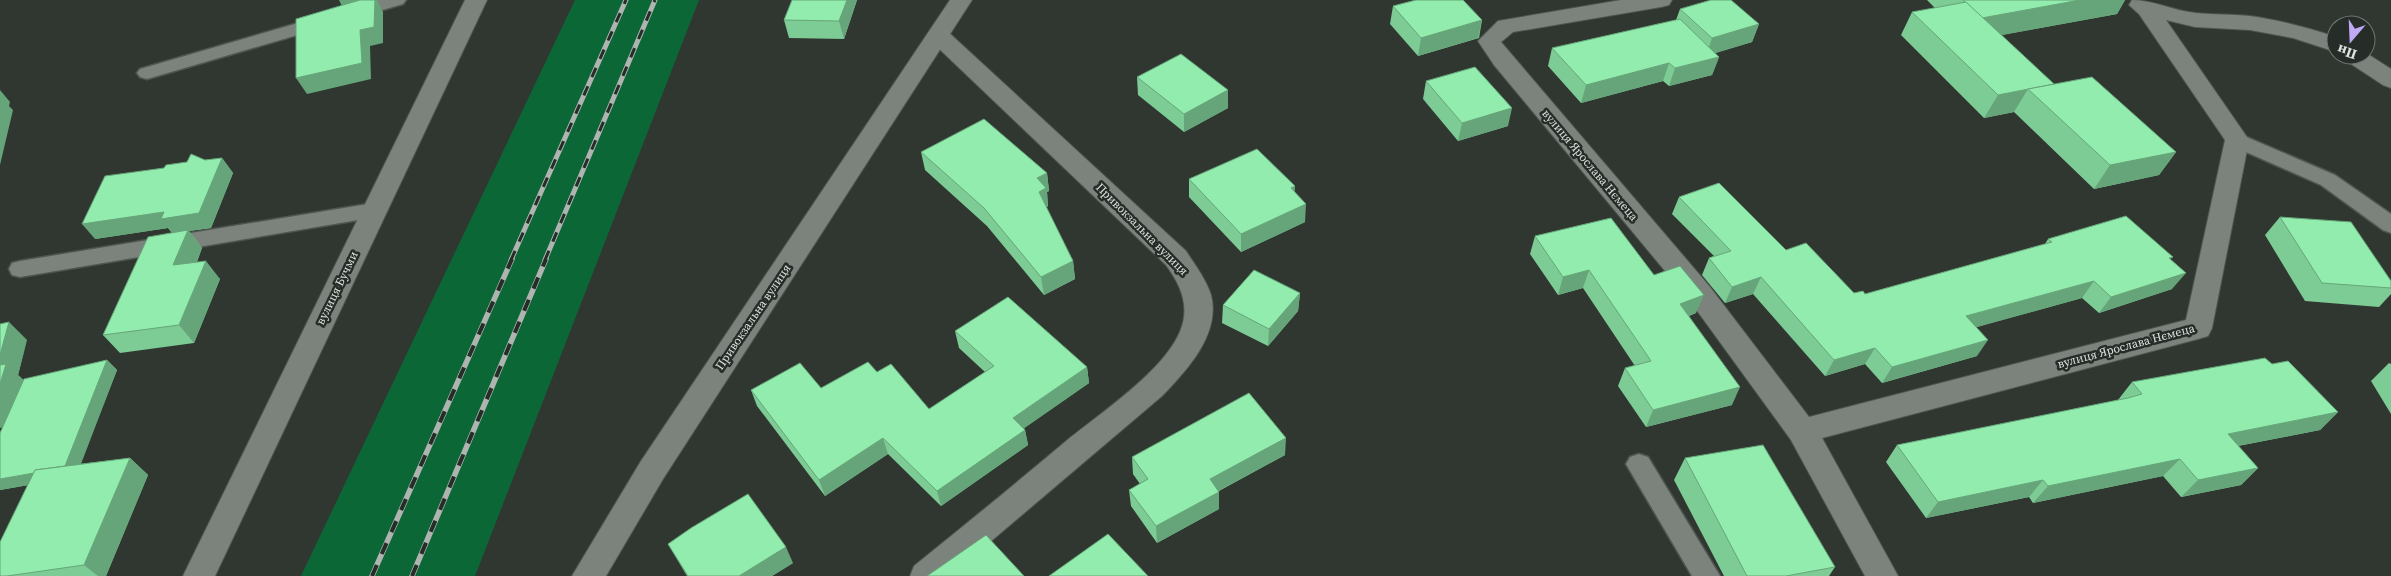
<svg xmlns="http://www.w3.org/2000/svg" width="2391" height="576" font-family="'Source Serif 4',serif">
  <rect width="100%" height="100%" fill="#303731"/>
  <path fill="#0c6736" d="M575,0H699L475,576H301Z"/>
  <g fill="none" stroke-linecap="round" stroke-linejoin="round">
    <g stroke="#4f5550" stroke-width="3">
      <g id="service">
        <path d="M377,0H406L403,4L154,77L147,79L140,77L137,73L140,69Z"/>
        <path d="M2237,133L2335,175L2391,214V233L2383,230L2321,185L2230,145L2227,140L2230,135Z"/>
        <path d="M374,203L382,206L385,211L382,216L20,277L12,275L9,269L12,263L20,261Z"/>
        <path d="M1639,454L1648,457L1720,576H1692L1626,464L1630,457Z"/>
      </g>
    </g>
    <g stroke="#4f5550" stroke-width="2">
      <g id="minor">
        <path d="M465,0H487L215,576H183Z"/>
        <path d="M1621,0H1672L1669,5L1661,7L1513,32L1501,42L1710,287L1809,417L2186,320L2225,140L2139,14L2129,5L2132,0C2153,0 2174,11 2196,13C2214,15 2232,14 2250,16C2279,20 2308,28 2336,37V52L2293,38L2250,30L2195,27L2166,20L2249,140L2212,328L2208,336L2198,339L1822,438L1898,576H1865L1791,440L1690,301L1494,65L1478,41L1498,21Z"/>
        <path d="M939,29L947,31L1186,251C1195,265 1206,279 1211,295C1221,334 1187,370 1162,396L950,576H910L914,566C965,525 1015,484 1065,442C1099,414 1166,370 1181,329C1190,305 1180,284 1166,265L931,41L928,36L931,31Z"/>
        <path d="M2366,53L2391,69V88L2383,85L2345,60L2341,55H2366Z"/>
      </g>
    </g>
    <g stroke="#4f5550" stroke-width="2">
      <path id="tertiary" d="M950,0H972L663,479L606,576H572L641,461Z"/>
    </g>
    <use href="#service" fill="#7c837d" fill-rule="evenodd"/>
    <use href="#minor" fill="#7c837d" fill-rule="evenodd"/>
    <use href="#tertiary" fill="#7c837d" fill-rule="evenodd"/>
    <g stroke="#afb4b0" stroke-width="5">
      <g id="rail-far1">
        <path d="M511,260L626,0"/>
        <path d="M545,260L655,0"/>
      </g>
    </g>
    <g stroke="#afb4b0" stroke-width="5.5">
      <g id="rail">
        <path d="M372,576L512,259"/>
        <path d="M412,576L546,259"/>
      </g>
    </g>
    <use href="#rail-far1" stroke="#262d28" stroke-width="3" stroke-dasharray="10" stroke-linecap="butt"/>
    <use href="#rail" stroke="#262d28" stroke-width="4" stroke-dasharray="12" stroke-linecap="butt"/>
  </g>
  <g fill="#7dcb95">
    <path d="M857,0L844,39L789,38L784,20Z"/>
    <path d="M1927,0H2125L2117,14L2001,35L2054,84L2176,152L2159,175L2094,189L2014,112L1984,118L1901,35L1912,12L1935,8Z"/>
    <path d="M1393,6L1482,20L1479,38L1418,56L1390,24Z"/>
    <path d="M1680,9L1759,24L1752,42L1715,53L1719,57L1712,75L1669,86L1663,81L1581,103L1548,66L1552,48L1676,20Z"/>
    <path d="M1137,77L1228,108L1184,132L1138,95Z"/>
    <path d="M1426,81L1508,126L1458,141L1423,99Z"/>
    <path d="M921,152L1047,173L1049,191L1047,192L1048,206L1046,208L1073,261L1075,279L1044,295L987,226L925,170Z"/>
    <path d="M222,158L233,173L211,228L189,231L202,248L197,262L220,279L194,343L120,353L103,335L172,233L168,228L95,239L164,168L205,160Z"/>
    <path d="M1189,179L1295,186L1294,192L1305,222L1241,252L1189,197Z"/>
    <path d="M1679,197L1786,250L1854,293L1865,294L2045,244L2048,239L2173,257L2170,259L2172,289L2099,313L2082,298L1976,327L1977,356L1882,383L1865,364L1825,376L1753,294L1725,303L1702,275L1709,258L1714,256L1672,214Z"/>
    <path d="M2280,217L2391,281V294L2379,307L2305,301L2265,235Z"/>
    <path d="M1535,236L1654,275L1696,313L1689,316L1732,405L1646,427L1618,386L1625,368L1635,366L1583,288L1558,295L1530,254Z"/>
    <path d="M1300,293L1298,311L1268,346L1222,323L1223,305Z"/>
    <path d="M955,331L1087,367L1089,383L1024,428L1025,430L1028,445L941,506L888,454L825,496L757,406L751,390L821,388L877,372L929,409L985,372L959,348Z"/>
    <path d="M27,340L18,375L23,380L107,360L117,370L80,464L130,458L148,475L106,576H0L28,485L0,490V433L3,427Z"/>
    <path d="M2389,363L2391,364V414L2371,381Z"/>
    <path d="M2272,364L2338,412L2320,430L2238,446L2258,468L2241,485L2181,497L2163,476L2033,503L2029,497L1926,518L1886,462L1897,445L2118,400L2132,382Z"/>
    <path d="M1285,455L1219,491V509L1157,543L1131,506L1129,490L1140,484L1133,474L1132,457Z"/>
    <path d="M1685,458L1835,567L1829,576H1724L1674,480Z"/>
    <path d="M668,544L793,563L772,576H687Z"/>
  </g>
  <g fill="#66a579">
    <path d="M339,0H377L383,12V43L370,46L371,79L307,94L296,78L360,30L343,8Z"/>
    <path d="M847,0H857L844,39L839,21Z"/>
    <path d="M2080,0H2125L2117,14L1970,41L1982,18Z"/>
    <path d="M1482,20L1478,38L1418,56L1421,38Z"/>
    <path d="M1759,24L1752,42L1706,56L1712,38Z"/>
    <path d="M1719,57L1712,75L1669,86L1675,68Z"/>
    <path d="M1669,63L1663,81L1581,103L1586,85Z"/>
    <path d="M2028,89L2014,112L1984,118L1998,95Z"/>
    <path d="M0,90L10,102L9,106L13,110L0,165Z"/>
    <path d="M1228,90V108L1184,132V114Z"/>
    <path d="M1512,108L1508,126L1458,141L1462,123Z"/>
    <path d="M2176,152L2159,175L2094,189L2110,165Z"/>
    <path d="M222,158L233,173L211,228L189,231L202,248L188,283L173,265V234L168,228L95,239L82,224Z"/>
    <path d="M1047,173L1049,191L1047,192L1048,206L1041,210L1037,178Z"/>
    <path d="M1295,186L1294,204L1291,188Z"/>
    <path d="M1306,204L1305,222L1241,252V234Z"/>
    <path d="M206,261L220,279L194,343L179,325Z"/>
    <path d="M1073,261L1075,279L1044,295L1041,277Z"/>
    <path d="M1589,270L1583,288L1558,295L1563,277Z"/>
    <path d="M2186,273L2172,289L2099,313L2111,297Z"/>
    <path d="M1761,277L1753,294L1725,303L1732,287Z"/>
    <path d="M2094,281L2082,298L1956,333L1966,316Z"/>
    <path d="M1300,293L1298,311L1268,346L1269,329Z"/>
    <path d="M1704,295L1696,313L1672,321L1680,304Z"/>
    <path d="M9,322L27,340L18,375L25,381L13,425L0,428V355Z"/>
    <path d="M1988,340L1977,356L1882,383L1892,367Z"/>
    <path d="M1875,348L1865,364L1825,376L1834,360Z"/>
    <path d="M107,360L117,370L76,477L0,490V479Z"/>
    <path d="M1087,367L1089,383L1016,434L1013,418Z"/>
    <path d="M1740,387L1732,405L1646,427L1653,410Z"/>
    <path d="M2338,412L2320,430L2211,451L2228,434Z"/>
    <path d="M1025,430L1028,445L941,506L937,491Z"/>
    <path d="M883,438L888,454L825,496L819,480Z"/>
    <path d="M1286,438L1285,455L1209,496L1210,479Z"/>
    <path d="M130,458L148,475L106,576H98L84,565Z"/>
    <path d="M2180,459L2163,476L2033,503L2048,486Z"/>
    <path d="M2258,468L2241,485L2181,497L2198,480Z"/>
    <path d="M2043,480L2029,497L1926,518L1938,502Z"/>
    <path d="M1219,492V509L1157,543L1156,526Z"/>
    <path d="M786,547L793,563L772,576H739Z"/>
  </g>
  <g fill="#91ecad" stroke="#66a579">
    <path d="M360,0H375L374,27L360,30L362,63L296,78V19Z"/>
    <path d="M792,0H847L839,21L784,20Z"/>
    <path d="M1416,0H1463L1482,20L1421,38L1393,6Z"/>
    <path d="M1711,0H1731L1759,24L1712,38L1680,9Z"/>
    <path d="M1963,0H2080L1982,18Z"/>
    <path d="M1966,2L2054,84L1998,95L1912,12Z"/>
    <path d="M1680,19L1719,57L1675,68L1669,63L1586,85L1552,48Z"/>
    <path d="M1181,54L1228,90L1184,114L1137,77Z"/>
    <path d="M1475,67L1512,108L1462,123L1426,81Z"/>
    <path d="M2092,77L2176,152L2110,165L2028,89Z"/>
    <path d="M984,119L1047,173L1037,178L1046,188L1039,192L1073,261L1041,277L984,208L921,152Z"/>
    <path d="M1257,149L1295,186L1291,188L1306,204L1241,234L1189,179Z"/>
    <path d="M191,154L205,160L222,158L199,213L161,219L164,212L82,224L105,176L164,168L166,165L187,162Z"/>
    <path d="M1719,183L1786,250L1806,243L1854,293L1863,291L1865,294L2052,242L2048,239L2126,216L2173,257L2169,258L2186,273L2111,297L2094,281L1966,316L1988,340L1892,367L1875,348L1834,360L1761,277L1732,287L1709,258L1731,251L1679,197Z"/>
    <path d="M2280,217L2351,222L2391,281V288L2322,283Z"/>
    <path d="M1611,218L1654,275L1680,266L1704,295L1680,304L1740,387L1653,410L1625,368L1651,361L1589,270L1563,277L1535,236Z"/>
    <path d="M188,230L173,265L206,261L179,325L103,335L148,237Z"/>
    <path d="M1254,270L1300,293L1269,329L1223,305Z"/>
    <path d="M1008,297L1087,367L1013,418L1025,430L937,491L883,438L819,480L751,390L800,363L821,388L868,362L877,372L891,364L929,409L994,366L955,331Z"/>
    <path d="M9,322L0,355V324Z"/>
    <path d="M2265,358L2272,364L2288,361L2338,412L2228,434L2258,468L2198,480L2180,459L2048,486L2043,480L1938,502L1897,445L2128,398L2142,394L2132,382Z"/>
    <path d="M107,360L65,466L35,470L34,473L0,479V433L24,379Z"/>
    <path d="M6,364L0,384V365Z"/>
    <path d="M1249,393L1286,438L1210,479L1219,492L1156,526L1129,490L1148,479L1132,457Z"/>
    <path d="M1763,445L1835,567L1786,576H1747L1685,458Z"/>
    <path d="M130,458L84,565L7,576H0V542L35,470Z"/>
    <path d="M748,494L786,547L739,576H688L668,544L691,528Z"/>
    <path d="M1108,534L1148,576H1049Z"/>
    <path d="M986,535L1024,576H927Z"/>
  </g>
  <g text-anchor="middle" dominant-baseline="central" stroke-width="5" stroke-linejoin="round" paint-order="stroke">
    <g font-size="12" fill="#dee2df" stroke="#262d28">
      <text transform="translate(1590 165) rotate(50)">вулиця Ярослава Нємеца</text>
      <text transform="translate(1142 229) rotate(45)">Привокзальна вулиця</text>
      <text transform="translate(337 288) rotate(-64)">вулиця Бучми</text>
      <text transform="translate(753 317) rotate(-56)">Привокзальна вулиця</text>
      <text transform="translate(2126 346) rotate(-15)">вулиця Ярослава Нємеца</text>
    </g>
  </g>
  <g transform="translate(2351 40) rotate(199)"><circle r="24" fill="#262d28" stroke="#707571"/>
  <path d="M0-4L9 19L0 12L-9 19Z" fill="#bea9f4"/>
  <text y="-8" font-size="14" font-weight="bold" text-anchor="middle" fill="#dee2df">Пн</text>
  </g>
</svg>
